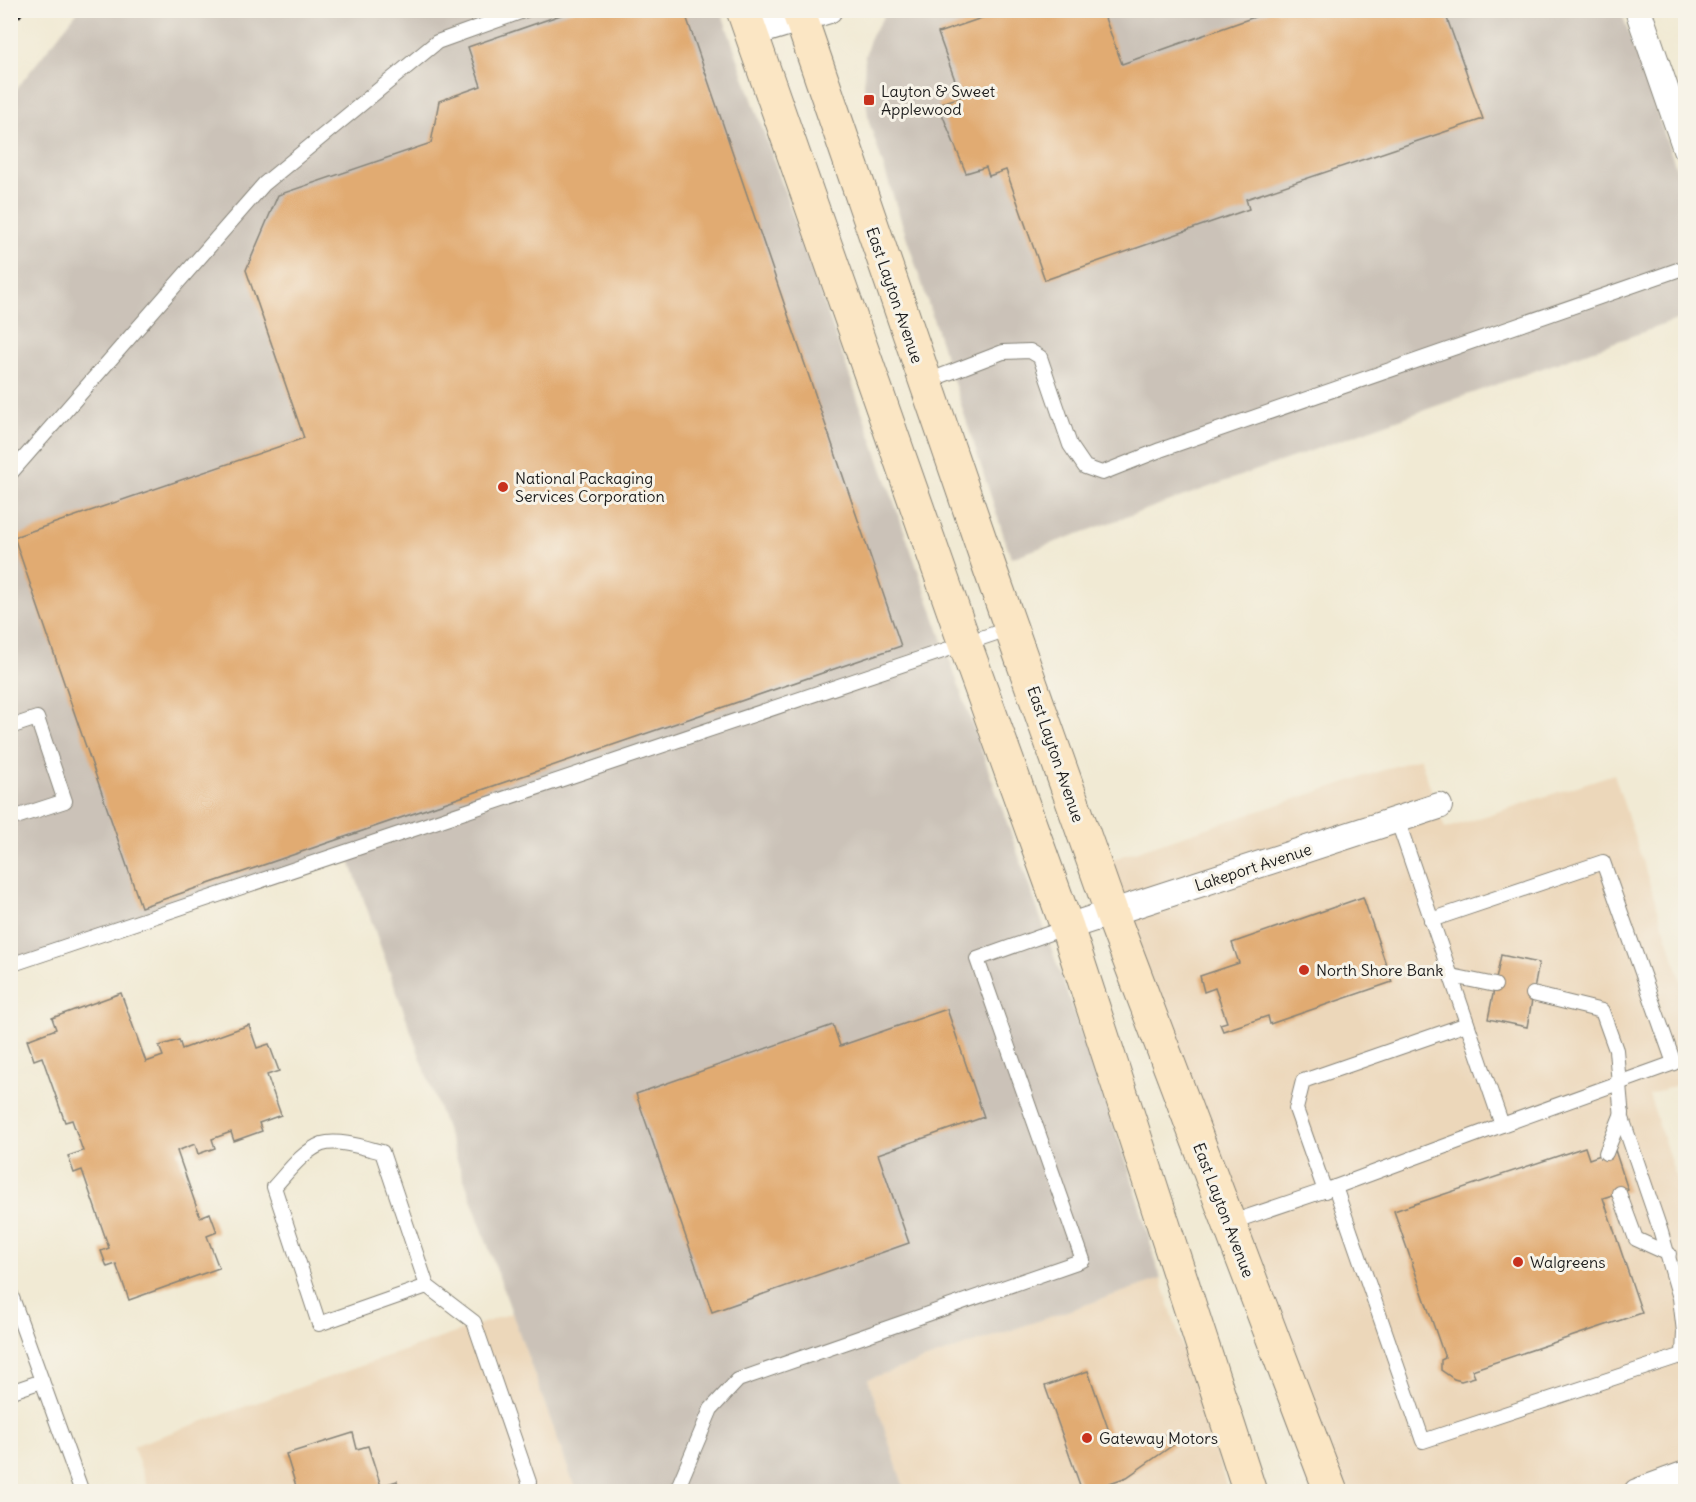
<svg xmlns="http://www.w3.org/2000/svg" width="1696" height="1502" font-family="Delius,sans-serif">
  <rect width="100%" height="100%" fill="#f7f3e8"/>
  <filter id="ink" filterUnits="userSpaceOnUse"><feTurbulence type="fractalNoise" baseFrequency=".0167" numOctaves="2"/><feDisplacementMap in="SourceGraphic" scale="12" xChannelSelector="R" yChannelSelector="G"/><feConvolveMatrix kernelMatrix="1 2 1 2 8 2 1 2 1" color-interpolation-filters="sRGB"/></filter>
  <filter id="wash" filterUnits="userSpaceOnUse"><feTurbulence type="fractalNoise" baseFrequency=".008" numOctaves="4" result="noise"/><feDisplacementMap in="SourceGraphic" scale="24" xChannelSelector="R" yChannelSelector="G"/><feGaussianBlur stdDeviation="1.35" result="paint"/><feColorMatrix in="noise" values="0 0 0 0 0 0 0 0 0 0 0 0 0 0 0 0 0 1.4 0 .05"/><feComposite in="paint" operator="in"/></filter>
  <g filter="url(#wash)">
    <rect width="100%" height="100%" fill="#f1ead4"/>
    <g fill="#ecd7ba">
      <path d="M1420,758L1445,829L1614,774L1685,992V1082L1649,1095L1685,1205V1491H1331L1098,864Z"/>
      <path d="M1161,1279L1228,1491H905L868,1379Z"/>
      <path d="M512,1313L576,1491H149L133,1446Z"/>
    </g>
    <g fill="#cbc2b8">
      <path d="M895,10L1621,11L1685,193V317L1011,558L869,122L864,87L865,56L871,36L884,16Z"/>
      <path d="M78,11H721L1129,1169L1161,1279L868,1379L905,1491H576L347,853L11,970L10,97Z"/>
    </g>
    <g id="blocks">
      <g fill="#e1ab72">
        <path d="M575,10H684L901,646L141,907L14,537L304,438L246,270L278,195L431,143L439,101L481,86L468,47Z"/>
        <path d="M1005,10H1102L1122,64L1274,10H1444L1483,119L1246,199L1249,209L1045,280L1006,170L989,176L986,167L966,173L938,104L961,97L938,33Z"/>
        <path d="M1363,897L1392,982L1270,1024L1268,1016L1223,1031L1220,1024L1227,1022L1215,988L1204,992L1200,976L1239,963L1232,943Z"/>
        <path d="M1501,955L1539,963L1527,1027L1488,1019Z"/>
        <path d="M121,993L146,1062L163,1056L159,1046L179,1040L182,1049L249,1025L257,1048L269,1044L279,1071L267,1075L281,1115L259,1123L262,1131L234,1141L231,1132L212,1139L215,1148L198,1154L195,1144L177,1151L200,1217L210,1213L217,1232L207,1236L219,1268L129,1300L116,1264L107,1267L101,1251L109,1248L82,1170L74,1173L68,1156L83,1151L72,1120L65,1122L42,1057L34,1060L27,1040L56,1029L52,1018Z"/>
        <path d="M947,1009L984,1117L878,1154L909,1243L712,1312L636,1094L833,1025L840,1046Z"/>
        <path d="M1585,1147L1589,1159L1615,1150L1628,1190L1603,1198L1642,1313L1472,1370L1475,1377L1461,1381L1454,1379L1441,1370V1360L1445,1358L1394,1211Z"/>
        <path d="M1088,1371L1111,1437L1173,1434L1176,1443L1127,1477L1087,1491L1086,1486L1081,1488L1045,1386Z"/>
        <path d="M353,1433L357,1449L368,1446L381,1486L397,1481L400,1492H281L296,1486L286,1454Z"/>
      </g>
    </g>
  </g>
  <g filter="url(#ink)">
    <use href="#blocks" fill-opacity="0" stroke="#868378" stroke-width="1.5"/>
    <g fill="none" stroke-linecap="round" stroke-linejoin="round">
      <g stroke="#868378" stroke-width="16">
        <g id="lane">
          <path d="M925,382L1003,352L1030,351L1040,357L1070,445L1085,467L1102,473L1160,450L1686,267"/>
          <path d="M10,474L264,184L437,42L526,10"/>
          <path d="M10,727L37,718L65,801L10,819"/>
          <path d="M1431,920L1603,862L1674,1063L1502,1125"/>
          <path d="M10,965L1011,628"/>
          <path d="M1452,976L1495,985"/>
          <path d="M1533,994L1602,1011L1616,1050L1622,1118L1660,1229L1680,1298L1684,1332L1683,1355"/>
          <path d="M1606,1153L1622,1113"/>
          <path d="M1335,1187L1502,1125L1397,819"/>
          <path d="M1325,1191L1296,1109L1303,1081L1467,1024"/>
          <path d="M1619,1193L1636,1239L1669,1254"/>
          <path d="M1229,1223L1335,1187L1423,1441L1683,1355L1686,1361"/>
          <path d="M427,1286L319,1324L274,1187C287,1173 303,1151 322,1144C339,1139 366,1148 382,1152L427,1286L474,1322L529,1482L528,1492"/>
          <path d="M10,1292L82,1492"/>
          <path d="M10,1392L42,1381"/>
          <path d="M676,1492L711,1409L738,1380L1083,1260L977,959L1067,927"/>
        </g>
      </g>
      <g stroke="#868378" stroke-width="28">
        <g id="street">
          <path d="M1638,10L1686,149"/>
          <path d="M751,34L829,10"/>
          <path d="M1067,927L1439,806"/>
          <path d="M1637,1492L1686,1474"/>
        </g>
      </g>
      <g stroke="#868378" stroke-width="35">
        <g id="secondary">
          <path d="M743,10L965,644L1067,927L1250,1492"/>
          <path d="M798,10L989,566L1112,914L1331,1492"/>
        </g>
      </g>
      <use href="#lane" stroke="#fff" stroke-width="14"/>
      <use href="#street" stroke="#fff" stroke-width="26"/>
      <use href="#secondary" stroke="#fbe6c4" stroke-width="33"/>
      <path stroke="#1c1c1c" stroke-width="4.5" stroke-dasharray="9 4.5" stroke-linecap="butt" d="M10,27L23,10"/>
    </g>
  </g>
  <g fill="#c8321e" stroke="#f7f3e8" stroke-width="2">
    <rect x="863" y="94" width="12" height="12" rx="3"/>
    <circle cx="503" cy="487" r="6"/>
    <circle cx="1304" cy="970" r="6"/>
    <circle cx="1518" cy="1262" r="6"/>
    <circle cx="1087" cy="1438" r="6"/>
  </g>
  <g text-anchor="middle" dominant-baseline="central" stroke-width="6" stroke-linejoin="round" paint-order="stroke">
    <g font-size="16" fill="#1c1c1c" stroke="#f7f3e8" text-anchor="start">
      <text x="881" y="91">Layton &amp; Sweet<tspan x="881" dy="18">Applewood</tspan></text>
      <text x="515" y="478">National Packaging<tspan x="515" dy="18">Services Corporation</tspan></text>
      <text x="1316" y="970">North Shore Bank</text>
      <text x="1530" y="1262">Walgreens</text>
      <text x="1099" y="1438">Gateway Motors</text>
    </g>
    <g font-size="16" fill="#1c1c1c" stroke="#f7f3e8">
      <text transform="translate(895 295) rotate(71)">East Layton Avenue</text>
      <text transform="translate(1056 754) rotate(71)">East Layton Avenue</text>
      <text transform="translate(1253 867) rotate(-18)">Lakeport Avenue</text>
      <text transform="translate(1224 1210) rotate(69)">East Layton Avenue</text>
    </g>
  </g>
  <rect width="1696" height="1502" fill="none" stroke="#f7f3e8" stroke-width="36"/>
</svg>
